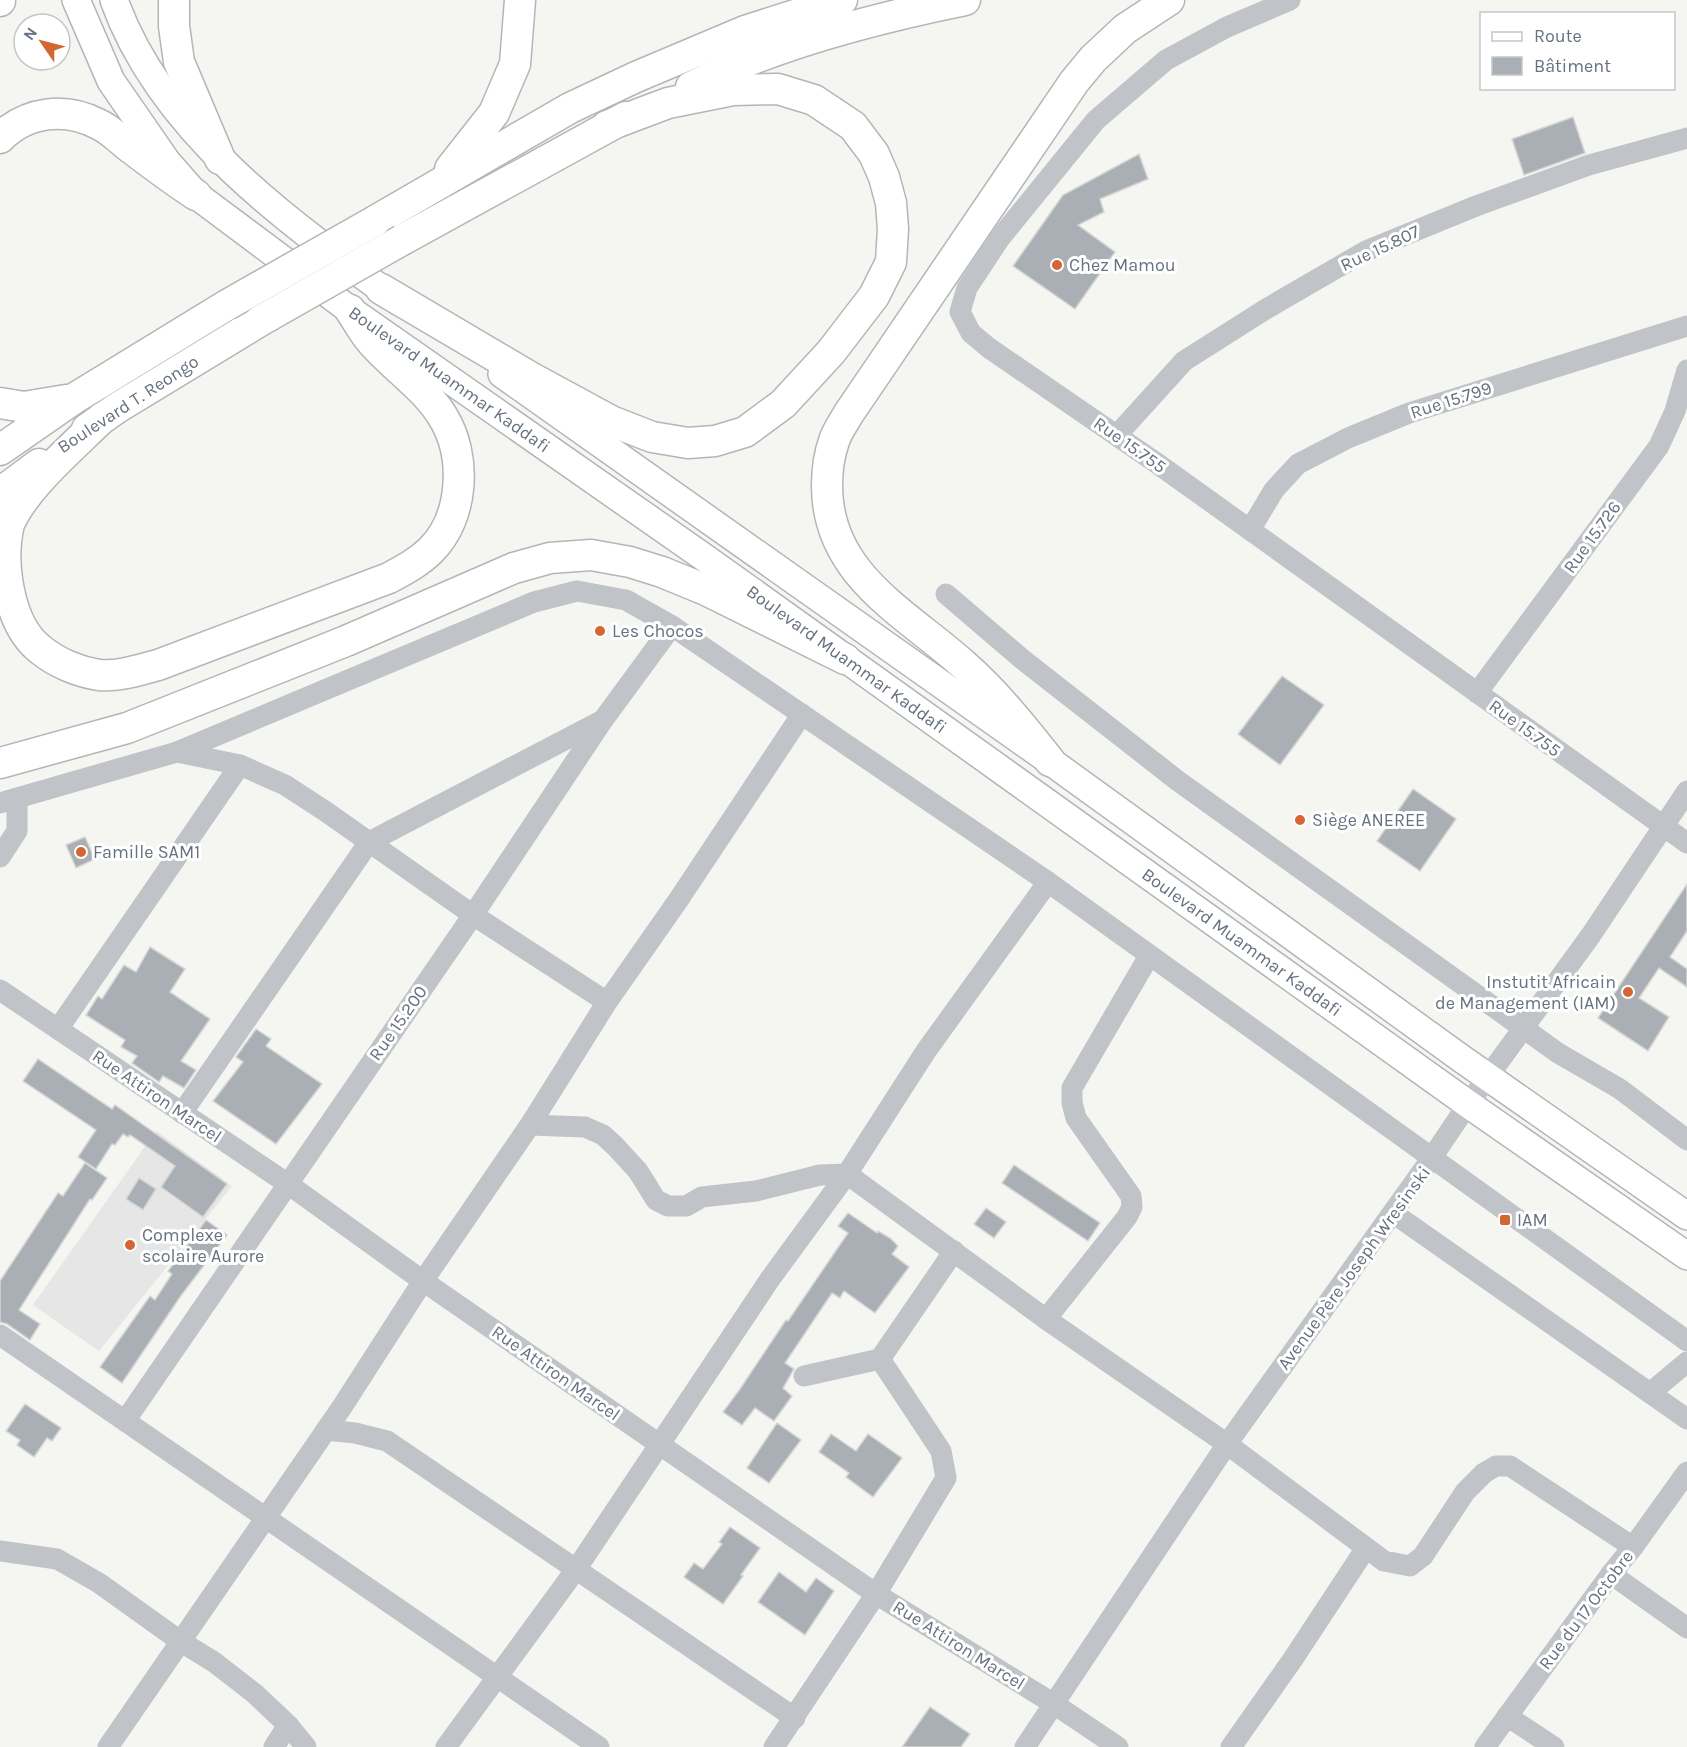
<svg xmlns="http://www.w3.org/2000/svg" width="1687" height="1747" font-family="Karla,sans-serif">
  <rect width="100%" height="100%" fill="#f5f5f2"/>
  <path fill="#e5e6e5" d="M156,1131L232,1186L99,1351L33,1305Z"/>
  <g fill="#a9afb5" stroke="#d6d6d4" stroke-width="1.5">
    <path d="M1573,117L1585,153L1524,175L1512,139Z"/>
    <path d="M1139,154L1148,179L1100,199L1104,212L1078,225L1115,252L1075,309L1013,266L1063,195Z"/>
    <path d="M1282,676L1324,705L1280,765L1238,734Z"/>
    <path d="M1413,789L1456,819L1420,871L1377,841Z"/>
    <path d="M85,837L95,859L76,868L66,845Z"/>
    <path d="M1687,884V931L1670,957L1687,969V987L1659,968L1639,998L1669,1017L1648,1051L1598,1018Z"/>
    <path d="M150,947L185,969L170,992L210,1019L181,1061L196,1070L184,1088L163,1076L159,1082L132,1063L137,1056L121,1047L125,1040L86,1015L98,996L102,999L124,965L136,972Z"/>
    <path d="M256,1029L271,1039L266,1046L322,1084L276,1144L213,1101L243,1062L236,1057Z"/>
    <path d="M38,1059L112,1109L115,1105L227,1184L203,1217L161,1187L175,1166L130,1135L128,1137L123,1134L115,1145L112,1144L96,1169L78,1157L96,1130L23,1081Z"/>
    <path d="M85,1163L107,1178L92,1200L90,1199L19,1310L40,1324L30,1340L7,1324L0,1322V1281L58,1193L63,1196Z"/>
    <path d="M1014,1165L1100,1223L1088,1241L1002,1183Z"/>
    <path d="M139,1178L156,1189L143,1210L126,1199Z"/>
    <path d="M986,1208L1006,1222L994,1238L974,1224Z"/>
    <path d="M848,1213L877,1233L878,1231L890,1238L898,1246L892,1254L909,1267L875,1313L844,1291L840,1298L832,1293L785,1363L794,1369L783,1388L792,1396L774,1421L755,1408L742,1425L723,1412L740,1389L786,1320L788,1321L848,1233L838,1226Z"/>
    <path d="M206,1220L227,1235L180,1297L122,1383L100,1367L150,1296L155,1300L172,1274L168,1271Z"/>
    <path d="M25,1404L61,1428L52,1441L47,1438L34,1457L17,1445L20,1440L6,1431Z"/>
    <path d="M777,1423L801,1440L769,1483L747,1468Z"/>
    <path d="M831,1434L856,1451L868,1434L902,1458L873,1497L846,1477L849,1473L819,1452Z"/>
    <path d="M730,1527L760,1548L741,1575L743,1576L723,1604L684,1577L694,1563L703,1569L722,1544L719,1542Z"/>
    <path d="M779,1572L806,1592L816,1578L834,1591L805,1635L758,1602Z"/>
    <path d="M930,1707L970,1734L961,1747H902Z"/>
  </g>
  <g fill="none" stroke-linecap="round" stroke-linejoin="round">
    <g stroke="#b2b5b9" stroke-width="30">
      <g id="major">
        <path id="s1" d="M76,0L111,81L167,162L196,195L350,310L705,558L1468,1104L1687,1256"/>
        <path d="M114,0C161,132 290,224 400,302"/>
        <path d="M502,374L1050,761L1462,1059L1687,1216"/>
      </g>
    </g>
    <g stroke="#b3b6b9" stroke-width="33">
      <g id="highway">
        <path d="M174,0V26L179,62L220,159"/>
        <path d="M0,1V0"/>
        <path d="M691,87C709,79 727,69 745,62C815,34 891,15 965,0"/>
        <path d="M0,138C27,111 65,107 98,124C110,129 121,141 132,149C153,165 174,181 196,195"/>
        <path d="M450,169L494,113L515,64L520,0"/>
        <path d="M375,221L570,108L636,77L745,31L842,0"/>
        <path d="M402,240L626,117"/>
        <path d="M381,289L530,377L611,421L652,437L688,443L715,441L745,432L783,404L831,352L874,296L891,262L893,229L891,203L884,177L874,154L853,126L814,100L778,89L733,90L668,103L607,126"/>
        <path d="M0,403L24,407L66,400"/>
        <path d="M102,418C73,447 25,487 9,524C0,562 8,625 41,650C57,663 79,672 99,675C119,677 139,670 158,665L389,578C404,570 419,562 431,550C464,517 467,456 443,417C425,387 393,367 371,341C363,332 357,320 350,310"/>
        <path d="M87,429L117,408L260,321"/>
        <path d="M0,450L75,398L227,305"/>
        <path d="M0,493L39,464"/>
        <path d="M1050,761C1023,727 996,693 964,665C906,613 827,575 827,486C827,472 829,455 834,441C837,431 844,422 849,413L1074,82L1093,59L1125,29L1169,0"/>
        <path d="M0,763L127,728L346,641L514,568L550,558L591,555L630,562L662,572L706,590L845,659"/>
      </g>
    </g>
    <g stroke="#c0c3c7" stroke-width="21">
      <path d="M1290,0L1227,27L1166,60L1096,120L1000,238L967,288L960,312L971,333L989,348L1158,464L1687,843"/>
      <path d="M1117,435L1184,361L1266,309L1366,251L1476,206L1589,165L1687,138"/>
      <path d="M1250,530L1274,490L1298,464L1348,438L1409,413L1687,326"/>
      <path d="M946,594L1022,659L1178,781L1558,1053L1620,1089L1687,1140"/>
      <path d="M1477,693L1659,446L1675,411L1687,370"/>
      <path d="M177,752L240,765L285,785L325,811L473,915L607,1002"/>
      <path d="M0,803L177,752L534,602L577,591L626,600L672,626L1048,882L1687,1341"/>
      <path d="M0,857L17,831V798"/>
      <path d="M0,990L288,1184L423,1281L876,1594L1054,1704L1118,1747"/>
      <path d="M58,1029L240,765"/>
      <path d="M182,1113L369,842L601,721"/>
      <path d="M530,1125L585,1127L603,1135L615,1146L638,1171L656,1200L668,1206H686L702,1197L756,1191L820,1175L847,1174L1046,1319L1227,1444L1384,1561L1410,1566L1423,1556L1465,1492L1484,1473L1496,1466H1510L1633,1547"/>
      <path d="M1393,1213L1687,1419"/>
      <path d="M1046,1319L1127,1217L1132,1207L1131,1196L1076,1118L1072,1103V1088L1149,956"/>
      <path d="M0,1335L599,1747"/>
      <path d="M880,1359L954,1251"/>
      <path d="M1650,1393L1687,1362"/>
      <path d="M125,1421L473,915L603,720L672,626"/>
      <path d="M326,1430L355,1433L387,1441L795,1718"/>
      <path d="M0,1551L57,1559L99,1583L180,1641L214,1662L254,1693L288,1725L306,1747"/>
      <path d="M1611,1574L1687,1628"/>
      <path d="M1507,1716L1554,1747"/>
      <path d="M108,1747L342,1407L423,1281L530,1125L607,1002L679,899L802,714"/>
      <path d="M274,1747L288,1725"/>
      <path d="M446,1747L577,1568L770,1279L847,1174L926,1051L1048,882"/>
      <path d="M774,1747L876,1594L946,1478L941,1451L880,1359L804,1376"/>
      <path d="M1025,1747L1227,1444L1431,1159L1468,1104L1591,935L1687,791"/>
      <path d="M1231,1747L1293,1659L1366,1548"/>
      <path d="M1485,1747L1611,1574L1633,1547L1687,1472"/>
    </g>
    <use href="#major" stroke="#fff" stroke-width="27"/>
    <use href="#highway" stroke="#fff" stroke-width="30"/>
    <g stroke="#b3b6b9" stroke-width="33" stroke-linecap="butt">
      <g id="highway-bridge">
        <path d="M227,305L375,221"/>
        <path d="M260,321L402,240"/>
      </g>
    </g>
    <use href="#highway-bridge" stroke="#fff" stroke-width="30"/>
  </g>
  <g fill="#d36633" stroke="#fff" stroke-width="2">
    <circle cx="1057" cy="265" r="6"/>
    <circle cx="600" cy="631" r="6"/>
    <circle cx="1300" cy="820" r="6"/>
    <circle cx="81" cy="852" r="6"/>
    <circle cx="1628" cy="992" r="6"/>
    <rect x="1499" y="1214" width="12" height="12" rx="3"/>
    <circle cx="130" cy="1245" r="6"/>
  </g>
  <g text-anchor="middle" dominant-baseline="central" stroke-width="6" stroke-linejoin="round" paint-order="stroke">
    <g font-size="18" fill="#667280" stroke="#fff">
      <text transform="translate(1380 248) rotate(-25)">Rue 15.807</text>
      <text stroke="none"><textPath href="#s1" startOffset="544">Boulevard Muammar Kaddafi</textPath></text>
      <text transform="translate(1451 400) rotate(-18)">Rue 15.799</text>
      <text transform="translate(128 404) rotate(-33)">Boulevard T. Reongo</text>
      <text transform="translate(1130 445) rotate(35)">Rue 15.755</text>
      <text transform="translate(1592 537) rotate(-54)">Rue 15.726</text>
      <text stroke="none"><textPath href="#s1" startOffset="1030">Boulevard Muammar Kaddafi</textPath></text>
      <text transform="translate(1525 728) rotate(36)">Rue 15.755</text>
      <text stroke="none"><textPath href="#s1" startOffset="1516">Boulevard Muammar Kaddafi</textPath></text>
      <text transform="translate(398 1023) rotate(-55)">Rue 15.200</text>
      <text transform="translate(157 1096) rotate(34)">Rue Attiron Marcel</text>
      <text transform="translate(1354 1268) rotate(-54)">Avenue Père Joseph Wresinski</text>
      <text transform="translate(556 1373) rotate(35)">Rue Attiron Marcel</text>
      <text transform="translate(1586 1610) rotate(-53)">Rue du 17 Octobre</text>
      <text transform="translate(959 1645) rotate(32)">Rue Attiron Marcel</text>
    </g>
    <g font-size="18" fill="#667280" stroke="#fff" text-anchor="start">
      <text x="1069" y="265">Chez Mamou</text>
      <text x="612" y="631">Les Chocos</text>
      <text x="1312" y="820">Siège ANEREE</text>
      <text x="93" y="852">Famille SAM1</text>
      <text x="1616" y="982" text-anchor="end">Instutit Africain<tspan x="1616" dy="21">de Management (IAM)</tspan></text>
      <text x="1517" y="1220">IAM</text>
      <text x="142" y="1235">Complexe<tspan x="142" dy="21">scolaire Aurore</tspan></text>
    </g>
  </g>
  <rect x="1480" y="12" width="195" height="78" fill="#ffffff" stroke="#c2c7cc" stroke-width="1.5"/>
  <rect x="1492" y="32" width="30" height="9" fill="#ffffff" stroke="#c2c7cc" stroke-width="1.5"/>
  <text x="1534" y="42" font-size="18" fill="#667280">Route</text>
  <rect x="1492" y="57" width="30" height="18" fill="#a9afb5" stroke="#c2c7cc" stroke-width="1.5"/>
  <text x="1534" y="72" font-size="18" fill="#667280">Bâtiment</text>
  <g transform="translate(42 42) rotate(305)"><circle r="28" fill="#ffffff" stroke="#c2c7cc" stroke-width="1.5"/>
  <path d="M0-4.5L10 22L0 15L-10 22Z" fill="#d36633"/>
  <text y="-9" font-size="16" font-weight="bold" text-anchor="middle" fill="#667280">N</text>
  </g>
</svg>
